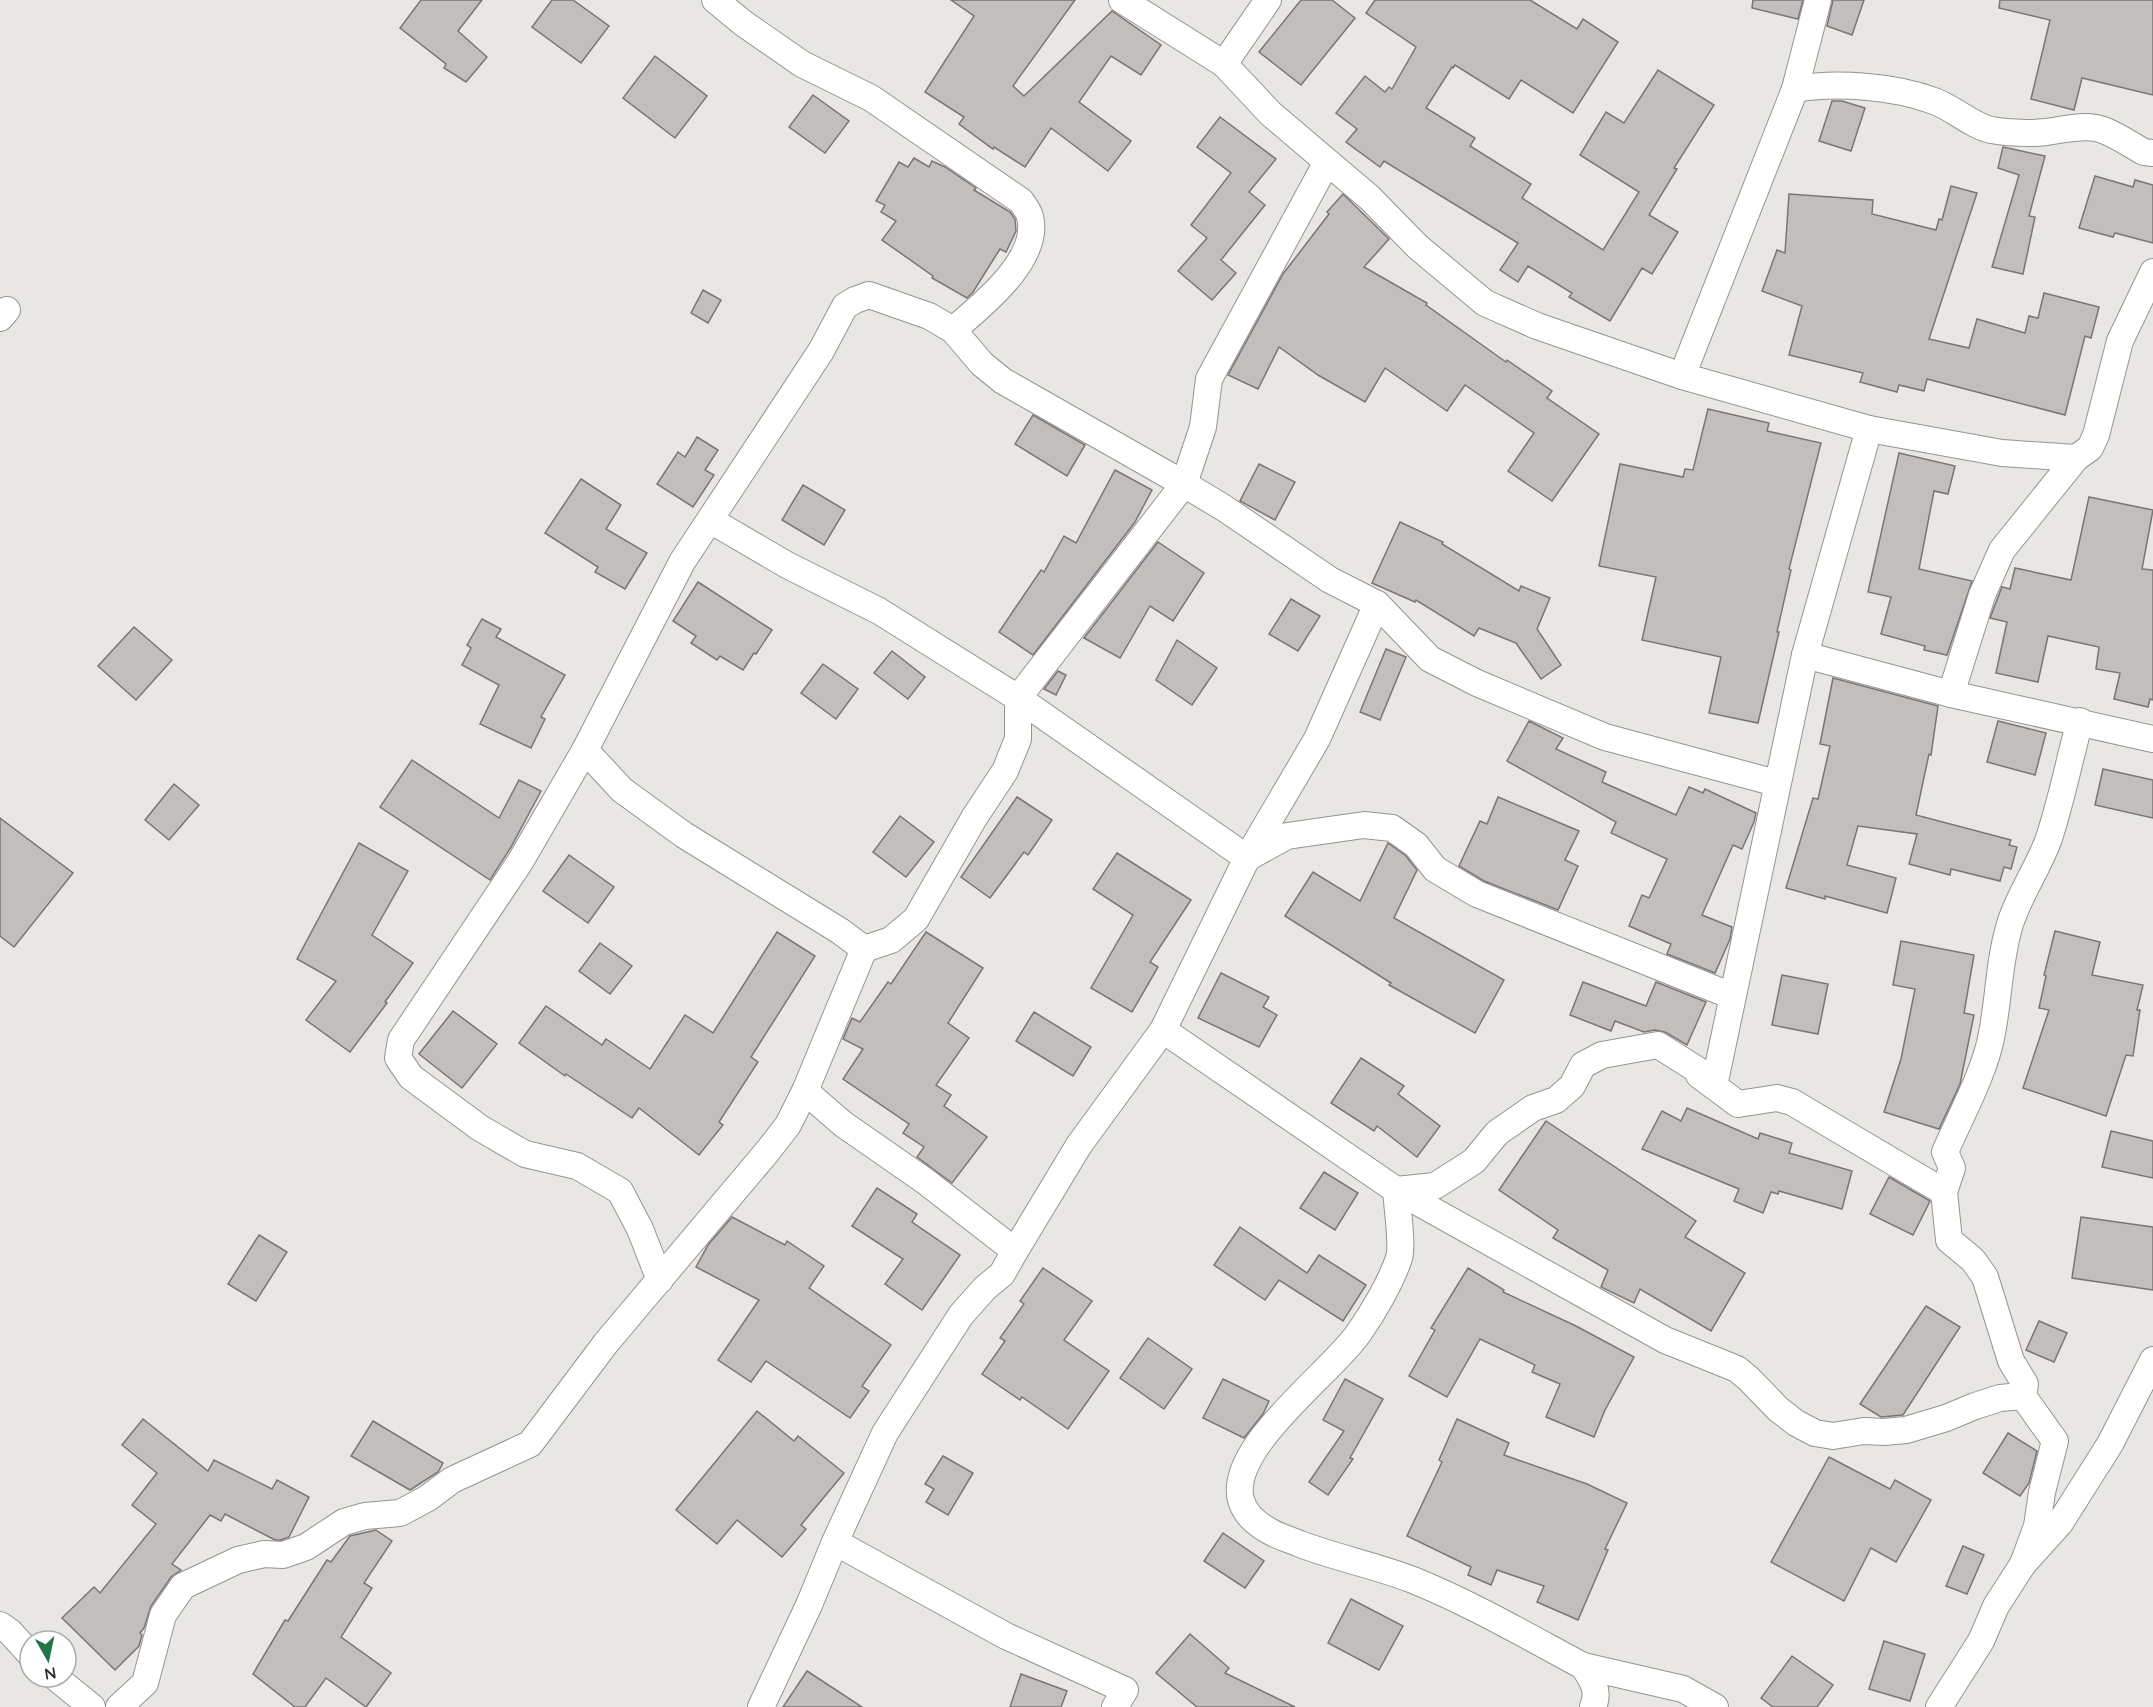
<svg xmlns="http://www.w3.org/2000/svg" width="2153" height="1707" font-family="Quicksand,sans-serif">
  <rect width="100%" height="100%" fill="#e8e7e3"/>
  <g fill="#c2bebd" stroke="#797675" stroke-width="1.5">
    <path d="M421,0H482L458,31L487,57L466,82L444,68L446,64L400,28Z"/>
    <path d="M552,0H573L609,26L581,63L532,27Z"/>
    <path d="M951,0H1075L1013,86L1024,96L1112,11L1161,45L1141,75L1111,56L1079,102L1131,141L1108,171L1051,128L1025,167L994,147L993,149L959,124L964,117L925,92L974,16Z"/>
    <path d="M1301,0H1332L1355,18L1301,85L1259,52Z"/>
    <path d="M1375,0H1530L1577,29L1583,19L1618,42L1573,113L1521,80L1509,99L1455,65L1453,68L1452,67L1426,108L1475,138L1470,146L1531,184L1522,198L1603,250L1639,192L1580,155L1606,112L1624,123L1658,70L1714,105L1674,168L1677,169L1649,215L1678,232L1652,274L1642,268L1610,321L1569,297L1572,293L1528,266L1518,282L1500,270L1518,243L1384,161L1380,167L1346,142L1357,129L1336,113L1365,76L1385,92L1389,87L1392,89L1416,47L1366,13Z"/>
    <path d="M1753,0H1803L1798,19L1752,8Z"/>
    <path d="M1833,0H1864L1852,35L1827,26Z"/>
    <path d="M2000,0H2153V95L2082,78L2074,110L2031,99L2050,20L1999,8Z"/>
    <path d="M655,56L707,96L675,138L623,98Z"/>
    <path d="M813,95L849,121L825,153L789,127Z"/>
    <path d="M1832,101H1842L1865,108L1851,151L1819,141Z"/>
    <path d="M1220,117L1276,159L1249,192L1265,205L1221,260L1236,273L1212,300L1178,271L1207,238L1191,225L1231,173L1197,147Z"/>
    <path d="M2003,147L2045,156L2029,216L2035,217L2023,274L1992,267L2019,175L1998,168Z"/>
    <path d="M914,158L929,167L932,161L945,167L976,188L974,190L1010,212L1015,219L1016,231L1006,252L1000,249L973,292L967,298L932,278L933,276L882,240L896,221L881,212L885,205L876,201L899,162L908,167Z"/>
    <path d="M2095,176L2133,187L2135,180L2153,185V243L2115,233L2113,237L2079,228Z"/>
    <path d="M1951,186L1977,193L1929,339L1969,348L1977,319L2025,333L2029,316L2038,318L2044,293L2099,307L2091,338L2085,336L2065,415L1927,379L1924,391L1899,385L1897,392L1860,382L1863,373L1789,355L1802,306L1762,291L1777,250L1785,253L1789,194L1873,200L1872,214L1936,230L1939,219L1942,220Z"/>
    <path d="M1343,194L1389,239L1364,267L1427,303L1426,305L1506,362L1507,360L1552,391L1547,398L1599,434L1552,501L1508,471L1534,433L1465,385L1447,411L1385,368L1365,402L1318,375L1279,347L1258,389L1228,375L1283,274L1329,214L1327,212Z"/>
    <path d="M703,290L721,300L708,323L691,313Z"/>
    <path d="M1708,409L1769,423L1767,431L1821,443L1789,569L1791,570L1777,632H1779L1758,723L1709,713L1721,657L1642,640L1656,577L1599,566L1620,464L1683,477L1685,469L1693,470Z"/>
    <path d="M1033,415L1085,445L1067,476L1015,444Z"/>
    <path d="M697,437L718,450L705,470L714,475L693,507L657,484L678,452L685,457Z"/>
    <path d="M1899,453L1955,466L1948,494L1934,491L1919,569L1972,581L1947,655L1924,650L1925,646L1881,634L1891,597L1868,592Z"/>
    <path d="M1259,464L1295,482L1275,520L1240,501Z"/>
    <path d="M1115,470L1152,490L1135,522L1033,655L999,632L1041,570L1044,572L1064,536L1076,543Z"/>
    <path d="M581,479L621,505L606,529L647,553L625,589L595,572L598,567L545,533Z"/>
    <path d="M803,485L845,510L824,545L782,520Z"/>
    <path d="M2089,497L2153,510L2142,569L2153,570V700L2150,699L2148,707L2114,699L2120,673L2096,669L2099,647L2048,636L2038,682L1996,673L2007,622L1990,618L2002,587L2010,589L2015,568L2071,580Z"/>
    <path d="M1400,522L1443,542L1442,544L1519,591L1521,586L1550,598L1537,629L1561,665L1541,679L1516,643L1479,628L1474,636L1416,600L1415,602L1372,583Z"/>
    <path d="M1158,542L1204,573L1173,621L1150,606L1120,658L1084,638Z"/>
    <path d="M698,582L772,630L756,654L754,653L743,670L720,656L717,660L691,643L696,636L673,621Z"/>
    <path d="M1291,599L1320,616L1298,651L1269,634Z"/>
    <path d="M482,619L501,629L496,637L565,675L541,717L545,719L531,748L480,724L499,685L462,665L471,648L467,645Z"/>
    <path d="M134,627L172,660L136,700L98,666Z"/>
    <path d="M1177,640L1217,668L1192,705L1156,680Z"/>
    <path d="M1386,649L1406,657L1380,720L1360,712Z"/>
    <path d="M892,651L925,677L908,699L874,673Z"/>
    <path d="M823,664L858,689L836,719L801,693Z"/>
    <path d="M1058,671L1066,675L1056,695L1044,689Z"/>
    <path d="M1833,678L1938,706L1931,755L1929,754L1916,815L2011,840L2009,845L2017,847L2011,869L2004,867L2000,881L1951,869L1950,875L1909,864L1917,834L1858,826L1847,865L1896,878L1887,913L1825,896V899L1786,888L1813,798L1818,799L1830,746L1820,744Z"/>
    <path d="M1529,721L1563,738L1556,749L1606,772L1602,782L1676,815L1689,787L1703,793L1705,789L1756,813L1754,822L1742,849L1733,845L1702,915L1732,927L1730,939L1715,973L1667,954L1671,944L1629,926L1642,895L1649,898L1667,859L1611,833L1616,822L1507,761Z"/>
    <path d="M1998,721L2046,733L2035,775L1987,762Z"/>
    <path d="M412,760L499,818L519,780L541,791L511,847L490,880L380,807Z"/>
    <path d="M2103,769L2153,780V818L2095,805Z"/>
    <path d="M174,784L199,805L169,840L145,820Z"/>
    <path d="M1017,797L1052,820L1028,855L1024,852L990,898L961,877Z"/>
    <path d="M1498,797L1579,831L1565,860L1578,866L1558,910L1484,881L1459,866L1480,821L1487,824Z"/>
    <path d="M900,816L934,842L906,877L873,852Z"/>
    <path d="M0,818L73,873L14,947L0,936Z"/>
    <path d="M359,843L408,871L372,935L413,963L385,1002L387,1003L350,1052L306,1020L336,981L297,959Z"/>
    <path d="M1388,843L1406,856L1417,870L1394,918L1504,980L1475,1033L1389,985L1391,983L1285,916L1313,872L1360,901Z"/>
    <path d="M1117,853L1191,900L1150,962L1158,967L1132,1012L1091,988L1133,915L1093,889Z"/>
    <path d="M569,855L614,887L588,923L543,891Z"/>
    <path d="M2055,931L2100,942L2092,975L2143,985L2137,1010H2140L2133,1056L2126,1055L2106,1116L2023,1088L2049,1010L2039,1008L2046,976L2044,975Z"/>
    <path d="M777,932L815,956L751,1057L758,1062L719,1122L723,1125L699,1155L639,1108L632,1118L566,1074L565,1076L519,1043L546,1006L602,1045L606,1039L650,1069L685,1015L713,1033Z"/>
    <path d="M926,932L983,968L948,1023L969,1038L936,1085L951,1095L944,1106L987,1137L952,1183L917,1157L924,1147L903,1133L909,1124L843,1079L863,1049L843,1039L852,1018L860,1022L888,982L891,984Z"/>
    <path d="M1901,941L1974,955L1964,1013L1974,1015L1960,1084L1939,1129L1884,1112L1901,1059L1915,989L1893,985Z"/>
    <path d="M600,943L632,966L610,994L579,971Z"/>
    <path d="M1221,973L1269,997L1263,1007L1277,1015L1259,1047L1198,1018Z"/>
    <path d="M1782,975L1828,984L1818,1034L1772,1025Z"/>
    <path d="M1583,982L1646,1006L1656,982L1706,1002L1687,1045L1665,1032L1655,1030L1644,1032L1615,1021L1611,1031L1570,1015Z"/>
    <path d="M453,1011L497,1044L462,1088L419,1054Z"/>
    <path d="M1034,1012L1091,1047L1073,1076L1016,1041Z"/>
    <path d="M1361,1058L1404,1086L1398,1094L1440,1126L1417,1157L1377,1126L1374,1131L1331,1103Z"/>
    <path d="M1687,1108L1758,1139L1760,1133L1792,1143L1789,1153L1852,1171L1842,1209L1779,1191L1778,1194L1771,1192L1763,1213L1734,1201L1739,1189L1642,1149L1662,1111L1681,1121Z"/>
    <path d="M1546,1121L1696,1221L1685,1237L1745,1273L1711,1331L1640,1289L1634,1303L1601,1287L1608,1270L1553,1238L1558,1230L1499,1190Z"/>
    <path d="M2111,1131L2153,1141V1178L2102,1167Z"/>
    <path d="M1324,1172L1358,1193L1335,1230L1300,1208Z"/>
    <path d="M1889,1177L1930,1201L1913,1235L1870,1214Z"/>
    <path d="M877,1188L917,1214L912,1222L960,1255L922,1310L885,1284L903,1259L852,1226Z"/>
    <path d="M732,1217L785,1245L787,1241L824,1266L809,1288L891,1345L862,1386L869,1391L850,1418L766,1361L751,1382L718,1360L759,1300L696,1267L708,1245Z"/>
    <path d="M2081,1217L2153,1227V1290L2072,1278Z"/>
    <path d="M1240,1227L1307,1273L1319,1255L1366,1285L1343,1321L1279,1280L1265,1300L1214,1265Z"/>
    <path d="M259,1235L287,1252L256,1301L228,1284Z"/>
    <path d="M1043,1268L1092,1301L1064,1340L1109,1371L1068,1429L1022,1397L1020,1400L982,1374L1005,1341L1000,1338L1024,1304L1020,1301Z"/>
    <path d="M1468,1268L1504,1290L1503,1292L1576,1326L1634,1357L1605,1410L1594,1437L1546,1417L1560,1384L1532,1372L1535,1365L1480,1339L1447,1397L1409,1376L1435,1330L1431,1328Z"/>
    <path d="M1926,1306L1960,1327L1903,1415L1881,1417L1860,1404Z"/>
    <path d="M2039,1321L2067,1333L2054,1362L2026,1350Z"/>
    <path d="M1148,1338L1192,1369L1164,1409L1120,1378Z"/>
    <path d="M1223,1379L1269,1401L1263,1414L1244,1438L1203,1418Z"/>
    <path d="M1345,1379L1383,1399L1350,1458L1353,1459L1328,1495L1309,1482L1344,1431L1323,1420Z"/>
    <path d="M757,1411L794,1441L798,1436L844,1473L801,1525L806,1529L782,1557L737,1520L717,1544L676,1510Z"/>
    <path d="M143,1419L208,1471L214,1460L272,1489L277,1480L309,1497L289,1537L281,1540H275L225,1514L221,1521L210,1515L172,1564L181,1570L171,1577L151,1606L144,1628L140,1633L142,1635L139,1646L115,1670L62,1618L94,1587L100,1593L156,1524L132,1505L157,1473L122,1445Z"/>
    <path d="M1457,1419L1509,1443L1504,1455L1587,1484L1627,1503L1605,1549L1608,1550L1578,1620L1537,1602L1544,1586L1497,1570L1491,1585L1468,1575L1471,1567L1407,1536L1442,1462L1439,1460Z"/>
    <path d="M373,1421L443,1463L438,1472L410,1490L351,1456Z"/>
    <path d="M2008,1433L2037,1451L2029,1483L2020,1496L1983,1473Z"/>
    <path d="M943,1456L973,1473L948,1515L926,1502L934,1489L925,1484Z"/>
    <path d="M1829,1457L1890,1489L1895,1480L1931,1500L1896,1562L1871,1548L1844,1601L1771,1562Z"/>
    <path d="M376,1530L392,1541L364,1583L372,1588L341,1637L391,1673L366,1707L326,1678L305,1707H295L253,1674L285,1620L288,1621L327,1560L331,1562L350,1536Z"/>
    <path d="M1223,1533L1264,1561L1245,1588L1204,1561Z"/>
    <path d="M1963,1546L1984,1555L1967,1594L1946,1586Z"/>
    <path d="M1351,1599L1403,1626L1379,1670L1328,1643Z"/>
    <path d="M1190,1634L1229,1668L1225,1673L1295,1707H1197L1156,1673Z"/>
    <path d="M1884,1641L1925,1654L1910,1701L1869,1689Z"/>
    <path d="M1792,1656L1833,1685L1817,1707H1773L1761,1698Z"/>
    <path d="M807,1671L862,1707H783Z"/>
    <path d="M1021,1674L1067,1691L1061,1707H1010Z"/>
  </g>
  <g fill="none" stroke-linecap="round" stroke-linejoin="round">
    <g stroke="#969491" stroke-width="28">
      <g id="street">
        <path d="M715,0L743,23L802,64L871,98L1021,201C1024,206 1029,211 1030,217C1041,259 981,306 953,330"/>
        <path d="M1122,0L1224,64L1271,114L1370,198L1418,247L1485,303L1537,326L1682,376L1869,429L2002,453L2076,458L2090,448L2096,435L2120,341L2153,272"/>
        <path d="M1224,64L1268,0"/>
        <path d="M1795,89C1837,82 1894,86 1934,101C1954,108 1970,125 1991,130C2009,133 2028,134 2046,132C2062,130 2079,125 2096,128C2109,130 2131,145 2144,152L2153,153"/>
        <path d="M0,318L7,310"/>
        <path d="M1682,376L1795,89L1818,0"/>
        <path d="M710,520L787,565L879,611L1018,698L1247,858L1287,836L1364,825L1392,828L1416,845L1435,869L1477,894L1732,996"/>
        <path d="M1805,655L1951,694L2153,739"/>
        <path d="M1951,694L1982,595L2002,550L2076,458"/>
        <path d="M864,949L891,940L916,919L974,818L1005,771L1018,739V698L1184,484L1203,427L1209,379L1327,162"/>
        <path d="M1163,1030L1396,1190L1665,1340L1737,1369L1749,1379L1778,1409L1796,1423L1815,1433L1833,1436L1864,1431L1884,1432L1906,1430L1946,1418L1975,1406L2000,1398L2023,1396"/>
        <path d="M1699,1075L1738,1104L1777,1098L1792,1102L1944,1192L1949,1240L1973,1260L1985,1277L2011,1361L2025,1384L2023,1396L2055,1441L2042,1492L2037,1526L2023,1564"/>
        <path d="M805,1091L843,1124L925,1181L1015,1251"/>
        <path d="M1944,1192L1952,1168L1945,1152C1960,1117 1986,1070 1992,1033C1999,997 1999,960 2010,924C2019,895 2037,870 2048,841C2061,803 2069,761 2080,721"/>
        <path d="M660,1280L640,1229L620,1191L577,1166L525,1154L480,1128L411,1077L398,1058L401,1040L520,862L585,750L682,562L821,351L845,306L855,300L869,295L929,316L953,330L982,364L1003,381L1184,484L1224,508L1330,580L1377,604L1430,659L1477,683L1605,737L1776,783"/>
        <path d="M835,1542L1006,1636L1125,1690L1115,1707"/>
        <path d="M0,1625L10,1632L30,1654"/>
        <path d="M1583,1666L1683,1689L1715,1707"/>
        <path d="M55,1677L92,1707"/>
        <path d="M119,1707L145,1683L163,1615L183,1586L238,1560L264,1554L283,1555L306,1547L344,1522L365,1516L400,1513L428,1498L452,1480L530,1444L606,1343L767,1152L788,1125L805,1091L864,949L840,931L684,835L622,790L585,750"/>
        <path d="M761,1707L809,1605L835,1542L885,1433L961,1315L985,1288L1002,1274L1015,1251L1079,1145L1163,1030L1247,858L1317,739L1377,604"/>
        <path d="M1593,1707C1600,1691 1592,1679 1583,1666C1527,1636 1472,1604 1413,1580C1377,1566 1337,1558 1300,1544C1291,1540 1280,1537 1271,1532C1258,1525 1245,1515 1241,1500C1227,1448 1331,1373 1358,1334C1373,1313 1391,1282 1399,1258C1403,1245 1397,1206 1396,1190L1435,1186L1474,1161L1497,1133L1533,1108L1556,1100L1572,1086L1583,1065L1602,1055L1658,1045L1715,1081L1805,655L1869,429"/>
        <path d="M1939,1707L1981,1641L1996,1606L2023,1564L2060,1523L2110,1444L2153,1360"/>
      </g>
    </g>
    <use href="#street" stroke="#fff" stroke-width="26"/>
  </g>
  <g transform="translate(48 1659) rotate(171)"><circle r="28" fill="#ffffff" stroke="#ababab" stroke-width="1.5"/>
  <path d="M0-4.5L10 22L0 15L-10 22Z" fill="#217649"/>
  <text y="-9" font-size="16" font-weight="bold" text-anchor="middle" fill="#2e2d2c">N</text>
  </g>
</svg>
